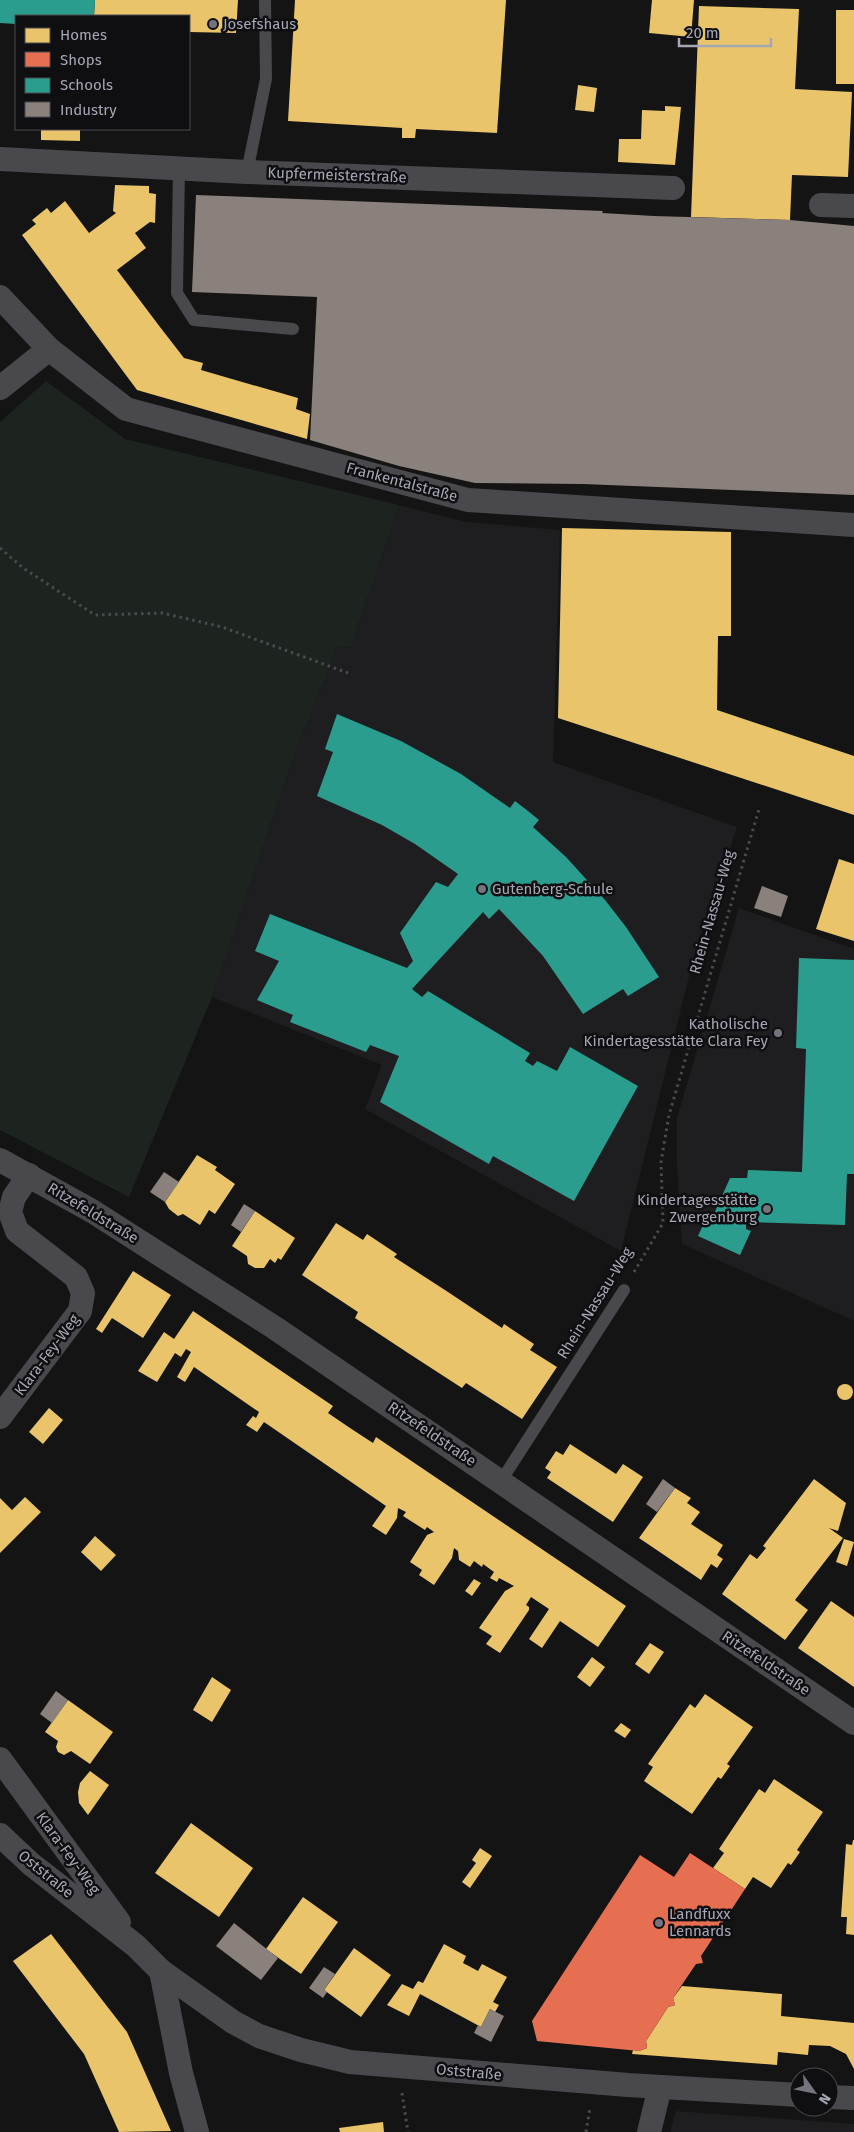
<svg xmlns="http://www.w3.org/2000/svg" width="854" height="2132" font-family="'Fira Sans',sans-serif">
  <rect width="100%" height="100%" fill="#141414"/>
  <g fill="#1e1e20">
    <path d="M399,505L466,522L560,530L553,762L737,827L695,952L621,1251L365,1109L382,1065L212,997L295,753L337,648L351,647Z"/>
    <path d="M739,908L854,949V1321L682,1244L677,1164V1118Z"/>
    <path d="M676,2111L854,2124V2132H670Z"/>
  </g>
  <path fill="#1d231e" d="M46,381L125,439L399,505L351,647L337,648L295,753L212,997L129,1197L0,1130V422Z"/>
  <g fill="#e9c46a">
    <path d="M95,0H238L236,33L189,32V16H94Z"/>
    <path d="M295,0H506L497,133L416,129L415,138H402V128L288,121Z"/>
    <path d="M652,0H694L691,37L649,33Z"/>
    <path d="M699,6L799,9L795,89L852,92L848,177L792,175L790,220L691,217Z"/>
    <rect x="836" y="10" width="18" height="74"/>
    <path d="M578,85L597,88L594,112L575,110Z"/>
    <path d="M665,106L681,107L675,165L618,162L619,139H641L642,110L665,111Z"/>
    <path d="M41,129H80V141L41,140Z"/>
    <path d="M115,185L149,186V193L156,194L155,223L150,222L135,233L146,248L117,270L160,327L184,358L203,363L201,370L298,398L296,409L310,414L307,439L137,390L22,235L36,224L32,220L47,208L51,213L65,201L89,233L116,213L113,211Z"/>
    <path d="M562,528L731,532V636H718L717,710L854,756V815L558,718Z"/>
    <path d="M839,859L854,864V941L816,929Z"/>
    <path d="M197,1155L217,1167L215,1170L235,1184L215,1214L209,1210L200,1225L183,1214L178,1216L169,1209L165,1202Z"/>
    <path d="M255,1211L295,1238L281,1260L278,1258L275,1263L270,1259L264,1268H255L248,1264L247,1256L232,1246Z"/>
    <path d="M336,1223L363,1240L367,1234L397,1254L394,1257L448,1292L502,1328L504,1324L534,1344L530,1350L557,1367L522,1419L466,1383L462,1388L408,1353L355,1318L358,1312L302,1275Z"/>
    <path d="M133,1271L171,1295L143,1338L112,1318L102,1333L96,1329Z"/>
    <path d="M193,1311L333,1406L328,1413L350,1428L373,1443L376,1437L626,1606L598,1647L560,1621L542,1648L529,1639L549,1609L531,1597L526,1605L529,1607V1610L500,1653L486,1644L492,1636L479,1628L505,1591L514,1586L499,1578L497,1582L490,1578L494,1572L483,1564L482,1567L474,1561L470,1567L459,1560L458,1551L454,1548L452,1558L434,1585L419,1575L422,1570L410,1562L427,1535L434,1532L427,1527L425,1530L403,1516L406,1512L398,1508L397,1518L386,1535L372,1526L386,1506L264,1422L257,1432L246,1425L253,1416L256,1418L259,1412L194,1367L185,1382L177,1377L191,1352L186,1349L181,1357L175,1353L157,1382L138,1371L164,1332L174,1339Z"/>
    <circle cx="845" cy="1392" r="8"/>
    <path d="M49,1408L63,1420L43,1444L29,1432Z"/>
    <path d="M570,1444L616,1474L623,1464L643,1477L613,1522L547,1478L551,1472L545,1468L556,1451L563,1455Z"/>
    <path d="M814,1479L846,1503L838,1531L829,1528L843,1538L795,1600L808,1610L785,1640L722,1594L750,1554L757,1559L766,1548L763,1546Z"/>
    <path d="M675,1488L691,1498L687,1503L700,1512L691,1524L723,1545L717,1555L723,1559L717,1568L711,1564L701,1580L639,1538Z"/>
    <path d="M25,1497L41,1512L0,1553V1498L12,1510Z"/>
    <path d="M95,1536L116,1555L101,1571L81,1552Z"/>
    <path d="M844,1539L854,1542L847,1566L836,1562Z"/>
    <path d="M474,1579L481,1583L472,1596L465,1591Z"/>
    <path d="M831,1601L854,1617V1687L798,1648Z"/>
    <path d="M650,1643L664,1652L649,1674L635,1664Z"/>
    <path d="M592,1657L605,1667L590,1687L577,1677Z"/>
    <path d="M212,1677L231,1690L212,1722L193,1710Z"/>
    <path d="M705,1694L753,1727L727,1764L730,1766L721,1779L718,1777L692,1814L644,1781L653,1767L648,1764L690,1704L695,1708Z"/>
    <path d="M68,1700L113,1732L90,1764L71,1751L64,1755L58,1752L56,1747L58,1741L45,1732Z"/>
    <path d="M621,1723L631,1730L625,1738L614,1731Z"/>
    <path d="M90,1771L109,1785L88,1815L79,1803L78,1792L80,1783Z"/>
    <path d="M774,1779L823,1812L797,1850L800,1852L791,1865L788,1863L771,1888L753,1877L745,1889L713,1868L724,1853L719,1849L759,1789L765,1793Z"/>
    <path d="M191,1823L253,1868L219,1917L155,1873Z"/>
    <path d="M853,1840H854V1935L846,1934L847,1917H841L846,1844L852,1845Z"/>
    <path d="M480,1848L492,1856L470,1888L462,1882L476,1863L472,1860Z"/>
    <path d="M303,1897L338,1922L301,1974L266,1949Z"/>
    <path d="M51,1934L127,2032L171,2131L119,2132L84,2054L13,1961Z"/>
    <path d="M444,1944L466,1956L463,1963L478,1971L482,1964L507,1977L493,2002L499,2005L495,2012L490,2009L481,2027L420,1994L409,2016L387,2005L402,1984L413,1989L418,1981L423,1983Z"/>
    <path d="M354,1948L391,1975L361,2017L324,1990Z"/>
    <path d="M682,1986L782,1994L781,2016L854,2023V2069L846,2054L830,2046L809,2045L808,2055L778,2052L777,2065L632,2054L633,2050L639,2051L647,2048L646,2041L668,2007L675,2005L673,1998Z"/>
    <path d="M383,2122L384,2132H340L339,2128Z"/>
  </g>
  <path fill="#e76f51" d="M690,1853L745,1889L701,1956L703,1963L696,1964L673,1998L675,2005L668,2007L646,2041L647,2048L639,2051L537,2041L532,2021L640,1855L674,1877Z"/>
  <g fill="#2a9d8f">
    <path d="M0,0H95L94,16H16V24L0,23Z"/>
    <path d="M337,714L401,741L461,774L510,808L515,801L528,811L539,820L533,827L566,857L605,900L626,927L659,977L628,996L623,989L583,1014L543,956L499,909L489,919L483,912L412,989L422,997L428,991L530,1053L525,1061L533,1066L537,1061L557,1071L570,1047L638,1086L574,1201L493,1156L489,1164L380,1102L399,1056L370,1045L366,1052L290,1022L293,1015L257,1000L279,961L255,951L270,914L407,968L413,961L400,933L436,882L448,887L458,874L415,844L382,825L317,796L333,752L325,749Z"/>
    <path d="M799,958L854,960V1174H847L845,1225L746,1222V1229L751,1231L740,1255L698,1236L709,1212L714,1214L730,1178H747L748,1170L802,1172L806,1049L796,1048Z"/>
  </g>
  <g fill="#8a817c">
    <path d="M196,195L603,211L602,213L654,216L790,220L854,226V495L583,484L475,483L399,466L310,440L317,297L192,292Z"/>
    <path d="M762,886L788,896L781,917L754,908Z"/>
    <path d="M164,1172L179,1182L165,1202L150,1192Z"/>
    <path d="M244,1204L255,1211L241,1232L231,1225Z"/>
    <path d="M663,1479L675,1488L657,1512L646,1504Z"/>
    <path d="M56,1691L68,1700L52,1723L40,1714Z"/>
    <path d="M234,1923L278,1958L261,1980L216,1946Z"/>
    <path d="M324,1967L335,1974L324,1990L327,1992L323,1998L309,1988Z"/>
    <path d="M490,2009L504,2016L491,2042L474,2033L478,2025L481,2027Z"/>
  </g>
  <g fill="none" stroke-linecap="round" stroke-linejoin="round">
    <g stroke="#4a4a4f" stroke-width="3" stroke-dasharray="2.5 4" stroke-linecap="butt">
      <path d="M0,548L23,568L95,615L163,613L222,627L348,673"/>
      <path d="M634,1272L663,1223L661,1162L669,1115L759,809"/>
      <path d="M402,2093L408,2132"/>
      <path d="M586,2132L590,2108"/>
    </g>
    <g stroke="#49494d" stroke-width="12">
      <path d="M179,168L177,293L194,320L293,329"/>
      <path d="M247,172L266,79L265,0"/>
      <path d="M501,1481L624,1290"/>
    </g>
    <g stroke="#49494d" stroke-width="24">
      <path d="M0,159L247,172L673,188"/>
      <path d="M821,205L854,206"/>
      <path d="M0,297L49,349L126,409L468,500L854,525"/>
      <path d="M0,388L49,349"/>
      <path d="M0,1160L92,1211L275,1328L854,1723"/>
      <path d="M0,1417L80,1311L83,1293L76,1277L17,1231L10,1212L14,1197L29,1175"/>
      <path d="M0,1759L119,1922"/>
      <path d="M0,1835L31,1864L136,1946L161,1971L233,2022L259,2036L301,2050L350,2062L398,2066L628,2085L799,2095"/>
      <path d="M161,1971L181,2073L197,2132"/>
      <path d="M829,2097L854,2098"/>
      <path d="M649,2132L660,2087"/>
    </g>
  </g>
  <g fill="#73747d" stroke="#0f0e10" stroke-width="2">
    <circle cx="213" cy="24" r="5"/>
    <circle cx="482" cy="889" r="5"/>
    <circle cx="778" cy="1033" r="5"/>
    <circle cx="767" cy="1209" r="5"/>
    <circle cx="659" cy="1923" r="5"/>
  </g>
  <g text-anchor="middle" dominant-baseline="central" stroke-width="5" stroke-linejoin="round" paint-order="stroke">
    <g font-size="15" fill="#a6a7b5" stroke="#0f0e10" text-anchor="start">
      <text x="223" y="24">Josefshaus</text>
      <text x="492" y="889">Gutenberg-Schule</text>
      <text x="768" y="1024" text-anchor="end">Katholische<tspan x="768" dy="17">Kindertagesstätte Clara Fey</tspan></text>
      <text x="757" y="1200" text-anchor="end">Kindertagesstätte<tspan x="757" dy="17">Zwergenburg</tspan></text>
      <text x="669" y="1914">Landfuxx<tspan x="669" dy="17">Lennards</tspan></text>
    </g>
    <g font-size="15" fill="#a6a7b5" stroke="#0f0e10">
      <text transform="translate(337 175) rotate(2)">Kupfermeisterstraße</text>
      <text transform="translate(402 482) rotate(15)">Frankentalstraße</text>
      <text transform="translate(712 912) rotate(-74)">Rhein-Nassau-Weg</text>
      <text transform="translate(93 1213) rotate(31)">Ritzefeldstraße</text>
      <text transform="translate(595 1303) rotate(-58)">Rhein-Nassau-Weg</text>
      <text transform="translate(47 1355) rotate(-53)">Klara-Fey-Weg</text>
      <text transform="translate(432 1434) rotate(34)">Ritzefeldstraße</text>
      <text transform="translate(766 1663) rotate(34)">Ritzefeldstraße</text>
      <text transform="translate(68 1853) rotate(54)">Klara-Fey-Weg</text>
      <text transform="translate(46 1874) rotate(39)">Oststraße</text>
      <text transform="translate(469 2072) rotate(5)">Oststraße</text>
    </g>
  </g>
  <rect x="15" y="15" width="175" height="115" fill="#0f0e10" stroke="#4b4b52"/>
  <rect x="25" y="28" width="25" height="15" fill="#e9c46a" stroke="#4b4b52"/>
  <text x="60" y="40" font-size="15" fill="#a6a7b5">Homes</text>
  <rect x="25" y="52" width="25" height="15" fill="#e76f51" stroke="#4b4b52"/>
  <text x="60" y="65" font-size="15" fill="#a6a7b5">Shops</text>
  <rect x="25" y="78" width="25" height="15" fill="#2a9d8f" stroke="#4b4b52"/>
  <text x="60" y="90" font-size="15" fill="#a6a7b5">Schools</text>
  <rect x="25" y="102" width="25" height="15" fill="#8a817c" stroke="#4b4b52"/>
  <text x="60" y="115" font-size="15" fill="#a6a7b5">Industry</text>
  <g transform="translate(814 2092) rotate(123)"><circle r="24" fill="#0f0e10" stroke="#4b4b52"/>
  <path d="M0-4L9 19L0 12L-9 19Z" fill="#73747d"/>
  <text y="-8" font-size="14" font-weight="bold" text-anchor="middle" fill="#a6a7b5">N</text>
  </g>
  <path d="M679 38v8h92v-8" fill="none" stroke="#a6a7b5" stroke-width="2.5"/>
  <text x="686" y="38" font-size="15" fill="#a6a7b5" stroke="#0f0e10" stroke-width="4" paint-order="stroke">20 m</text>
</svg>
